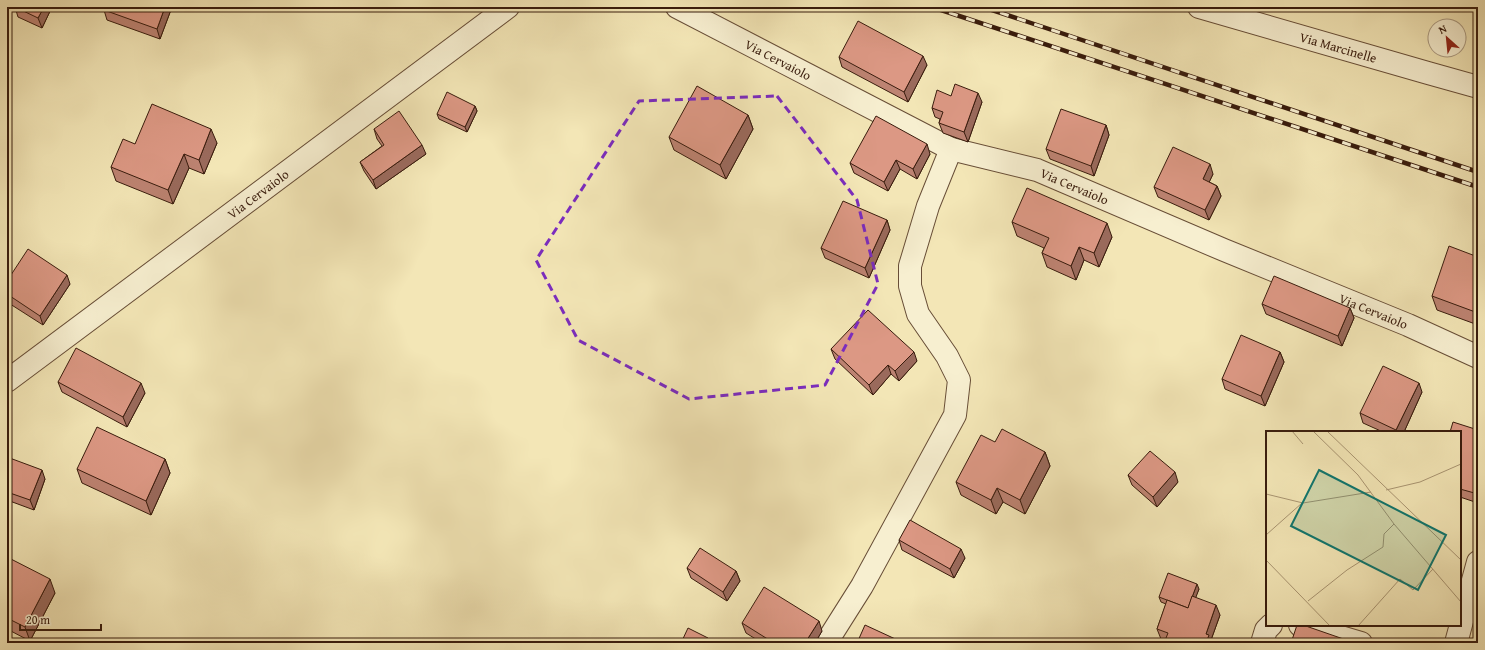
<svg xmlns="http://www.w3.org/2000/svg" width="1485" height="650" font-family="'Gentium Book Plus',serif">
  <rect width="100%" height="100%" fill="#f3e6b6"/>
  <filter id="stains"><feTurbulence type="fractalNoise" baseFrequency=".005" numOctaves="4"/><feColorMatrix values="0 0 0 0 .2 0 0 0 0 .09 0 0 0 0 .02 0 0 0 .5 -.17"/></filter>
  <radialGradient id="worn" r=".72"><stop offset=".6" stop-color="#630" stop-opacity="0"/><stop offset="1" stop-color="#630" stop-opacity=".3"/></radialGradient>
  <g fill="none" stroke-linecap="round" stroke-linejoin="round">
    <g stroke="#684e37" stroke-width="24">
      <g id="street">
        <path id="s1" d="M677,7L951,149L1037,170L1224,250L1408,325L1478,357"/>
        <path id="s2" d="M1199,7L1428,73L1478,87"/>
        <path id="s3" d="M7,381L508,7"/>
        <path d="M1300,625L1361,643"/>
        <path d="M826,643L862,586L955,415L959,380L947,356L918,314L910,286V266L928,206L951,149"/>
        <path d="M1262,643L1266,630L1271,625"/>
        <path d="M1456,643L1478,562"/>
      </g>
    </g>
    <use href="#street" stroke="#f7efd0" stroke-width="22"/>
    <g stroke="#391c0d" stroke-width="4.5">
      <g id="rail">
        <path d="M932,7L1478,187"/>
        <path d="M983,7L1478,172"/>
      </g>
    </g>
    <use href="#rail" stroke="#f7efd0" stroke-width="3" stroke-dasharray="9" stroke-linecap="butt"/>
  </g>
  <g fill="#bd8372" stroke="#391c0d">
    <path d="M15,7H52L42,28L18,17Z"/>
    <path d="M172,7L160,39L107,20L104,10Z"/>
    <path d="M839,57L927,65L908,102L842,67Z"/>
    <path d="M951,96L982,102L968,142L943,133L939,123L940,119L935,117L932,108Z"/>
    <path d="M475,106L477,111L467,132L439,119L437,114Z"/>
    <path d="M748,115L753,129L726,179L674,150L669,137Z"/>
    <path d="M1106,125L1109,135L1094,176L1050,159L1046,149Z"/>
    <path d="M374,129L426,154L376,189L364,171L360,162L382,146L377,139Z"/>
    <path d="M217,143L204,174L189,168L173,204L116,181L111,167L135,144Z"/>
    <path d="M930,154L917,179L900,169L888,191L854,173L850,163Z"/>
    <path d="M1213,174L1209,182L1217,186L1221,196L1209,220L1158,197L1154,187Z"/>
    <path d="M887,220L890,230L869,278L825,258L821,248Z"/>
    <path d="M1012,222L1112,237L1099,267L1084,260L1076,280L1047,267L1042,253L1044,248L1017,236Z"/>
    <path d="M1478,257V325L1437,310L1432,296Z"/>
    <path d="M7,281L70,284L43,325L7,302Z"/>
    <path d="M1262,304L1350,308L1354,318L1342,346L1266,314Z"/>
    <path d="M831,349L917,361L899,381L891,374L873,395L835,359Z"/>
    <path d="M1280,352L1284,362L1265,406L1225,389L1222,379Z"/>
    <path d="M58,382L145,393L127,427L62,392Z"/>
    <path d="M1422,392L1404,432H1383L1363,423L1360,413Z"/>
    <path d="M1478,430V503L1460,497V432Z"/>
    <path d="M995,442L1045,452L1050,466L1025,514L1003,502L996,514L961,495L956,482Z"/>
    <path d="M7,457L45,479L34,510L7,500Z"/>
    <path d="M165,459L170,473L151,515L82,483L77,469Z"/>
    <path d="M1128,475L1178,482L1157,507L1132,485Z"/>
    <path d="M899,540L965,558L954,578L902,550Z"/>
    <path d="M7,557L55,593L30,641L7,629Z"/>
    <path d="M687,568L736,571L740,581L727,601L691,578Z"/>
    <path d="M1199,589L1195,598L1220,615L1211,640L1212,643H1164L1165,640L1161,639L1157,629L1166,604L1161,602L1159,597Z"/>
    <path d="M742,623L822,631L815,643H762L746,633Z"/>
  </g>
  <g fill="#9a6a5c" stroke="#391c0d">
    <path d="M44,7H52L42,28L38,18Z"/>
    <path d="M165,7H172L160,39L157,29Z"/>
    <path d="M923,56L927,65L908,102L904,92Z"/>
    <path d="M978,93L982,102L968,142L964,132Z"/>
    <path d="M475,106L477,111L467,132L465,127Z"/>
    <path d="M748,115L753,129L726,179L720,165Z"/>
    <path d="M1106,125L1109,135L1094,176L1091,166Z"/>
    <path d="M211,129L217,143L204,174L199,160Z"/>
    <path d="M927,144L930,154L917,179L913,169Z"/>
    <path d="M422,145L426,154L376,189L373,180Z"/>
    <path d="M184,154L189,168L173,204L168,190Z"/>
    <path d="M896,160L900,169L888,191L884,182Z"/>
    <path d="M1210,164L1213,174L1206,189L1203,179Z"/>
    <path d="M1217,186L1221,196L1209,220L1205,210Z"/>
    <path d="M887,220L890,230L869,278L865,268Z"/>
    <path d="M1107,223L1112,237L1099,267L1094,253Z"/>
    <path d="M1079,247L1084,260L1076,280L1071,266Z"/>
    <path d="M67,275L70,284L43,325L40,316Z"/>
    <path d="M1350,308L1354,318L1342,346L1338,336Z"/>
    <path d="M914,352L917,361L899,381L895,371Z"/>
    <path d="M1280,352L1284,362L1265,406L1261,396Z"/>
    <path d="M888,365L891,374L873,395L869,385Z"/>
    <path d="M141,383L145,393L127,427L123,417Z"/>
    <path d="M1419,383L1422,392L1404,432H1397L1396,430Z"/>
    <path d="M1045,452L1050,466L1025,514L1020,500Z"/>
    <path d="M165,459L170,473L151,515L146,501Z"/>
    <path d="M42,470L45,479L34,510L30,500Z"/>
    <path d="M1175,472L1178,482L1157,507L1153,497Z"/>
    <path d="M997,488L1003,502L996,514L991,500Z"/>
    <path d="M961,549L965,558L954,578L950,569Z"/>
    <path d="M736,571L740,581L727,601L723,592Z"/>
    <path d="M50,579L55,593L30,641L25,627Z"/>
    <path d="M1197,584L1199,589L1190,613L1188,608Z"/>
    <path d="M1216,605L1220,615L1211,640L1212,643H1206V634Z"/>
    <path d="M819,621L822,631L815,643H805Z"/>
    <path d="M708,638L710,643H705Z"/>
  </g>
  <g fill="#dc9884" stroke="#391c0d">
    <path d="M15,7H44L38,18Z"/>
    <path d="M105,7H165L157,29L104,10Z"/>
    <path d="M858,21L923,56L904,92L839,57Z"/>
    <path d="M955,84L978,93L964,132L939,123L943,112L932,108L937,90L951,96Z"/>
    <path d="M697,86L748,115L720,165L669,137Z"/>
    <path d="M447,92L475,106L465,127L437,114Z"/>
    <path d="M152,104L211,129L199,160L184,154L168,190L111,167L123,139L135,144Z"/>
    <path d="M1061,109L1106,125L1091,166L1046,149Z"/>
    <path d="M399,111L422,145L373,180L360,162L384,145L374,129Z"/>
    <path d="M876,116L927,144L913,169L896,160L884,182L850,163Z"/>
    <path d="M1173,147L1210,164L1203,179L1217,186L1205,210L1154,187Z"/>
    <path d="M1027,188L1107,223L1094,253L1079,247L1071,266L1042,253L1049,238L1012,222Z"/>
    <path d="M843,201L887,220L865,268L821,248Z"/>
    <path d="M1449,246L1478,257V313L1432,296Z"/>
    <path d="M28,249L67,275L40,316L7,294V281Z"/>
    <path d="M1274,276L1350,308L1338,336L1262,304Z"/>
    <path d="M868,310L914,352L895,371L888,365L869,385L831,349Z"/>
    <path d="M1241,335L1280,352L1261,396L1222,379Z"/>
    <path d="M76,348L141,383L123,417L58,382Z"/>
    <path d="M1383,366L1419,383L1396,430L1360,413Z"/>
    <path d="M1453,422L1478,430V494L1460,489V432H1450Z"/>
    <path d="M97,427L165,459L146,501L77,469Z"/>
    <path d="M1002,429L1045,452L1020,500L997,488L991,500L956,482L981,435L995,442Z"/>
    <path d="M1150,451L1175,472L1153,497L1128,475Z"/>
    <path d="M7,457L42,470L30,500L7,492Z"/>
    <path d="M910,520L961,549L950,569L899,540Z"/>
    <path d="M700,548L736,571L723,592L687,568Z"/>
    <path d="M7,557L50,579L25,627L7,618Z"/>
    <path d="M1168,573L1197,584L1188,608L1159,597Z"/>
    <path d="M764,587L819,621L805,643H774L742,623Z"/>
    <path d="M1192,596L1216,605L1206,634L1209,635L1206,643H1164L1168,633L1157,629L1167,600L1188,608Z"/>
    <path d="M865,625L904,643H857Z"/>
    <path d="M1297,625H1303L1355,643H1291Z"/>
    <path d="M688,628L708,638L705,643H681Z"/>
    <path d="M47,640L53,643H45Z"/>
  </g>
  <path fill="none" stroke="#7b2cbf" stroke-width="3" stroke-dasharray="8 5" stroke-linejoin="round" d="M777,96L857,200L878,284L825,385L689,399L578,340L536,260L639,101Z"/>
  <g text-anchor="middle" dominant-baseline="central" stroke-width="3.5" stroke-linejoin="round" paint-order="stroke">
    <g font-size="13" fill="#391c0d" stroke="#f7efd0">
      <text stroke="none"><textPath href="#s2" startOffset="145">Via Marcinelle</textPath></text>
      <text stroke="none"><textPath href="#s1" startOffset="114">Via Cervaiolo</textPath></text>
      <text stroke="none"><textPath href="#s1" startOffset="438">Via Cervaiolo</textPath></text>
      <text stroke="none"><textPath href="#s3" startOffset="313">Via Cervaiolo</textPath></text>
      <text stroke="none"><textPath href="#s1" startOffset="762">Via Cervaiolo</textPath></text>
    </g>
  </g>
  <g transform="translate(1266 431)">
    <rect width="195" height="195" fill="#f3e6b6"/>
    <path fill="none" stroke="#a99572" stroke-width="1" d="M26,0L37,13M47,0L92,44L128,93L195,171M61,0L195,129M120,59L154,51L195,33M0,63L37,72L105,61M0,104L36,72M0,129L64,195M42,170L81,139L117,116L118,103L128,93M92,195L134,148L147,159L167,138"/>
    <path fill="#0f766e" fill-opacity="0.15" stroke="#0f766e" stroke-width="2" d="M53,39L180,104L152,159L25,95Z"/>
    <rect width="195" height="195" fill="none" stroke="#391c0d" stroke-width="2"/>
  </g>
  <rect width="1485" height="650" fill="none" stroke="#f3e6b6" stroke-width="24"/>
  <rect x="8" y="8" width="1469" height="634" fill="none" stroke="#391c0d" stroke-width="2"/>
  <rect x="12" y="12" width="1461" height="626" fill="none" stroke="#391c0d"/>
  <g transform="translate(1447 38) rotate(333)"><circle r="19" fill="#f7efd0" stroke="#ab9b82"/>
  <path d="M0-3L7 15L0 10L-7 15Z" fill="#8f2418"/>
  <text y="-6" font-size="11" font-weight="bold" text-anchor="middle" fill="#391c0d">N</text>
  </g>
  <path d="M20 624v6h81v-6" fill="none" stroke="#391c0d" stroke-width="2"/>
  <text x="26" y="624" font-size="12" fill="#391c0d" stroke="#f7efd0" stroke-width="3" paint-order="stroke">20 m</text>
  <rect width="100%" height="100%" filter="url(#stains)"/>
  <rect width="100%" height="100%" fill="url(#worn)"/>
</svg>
